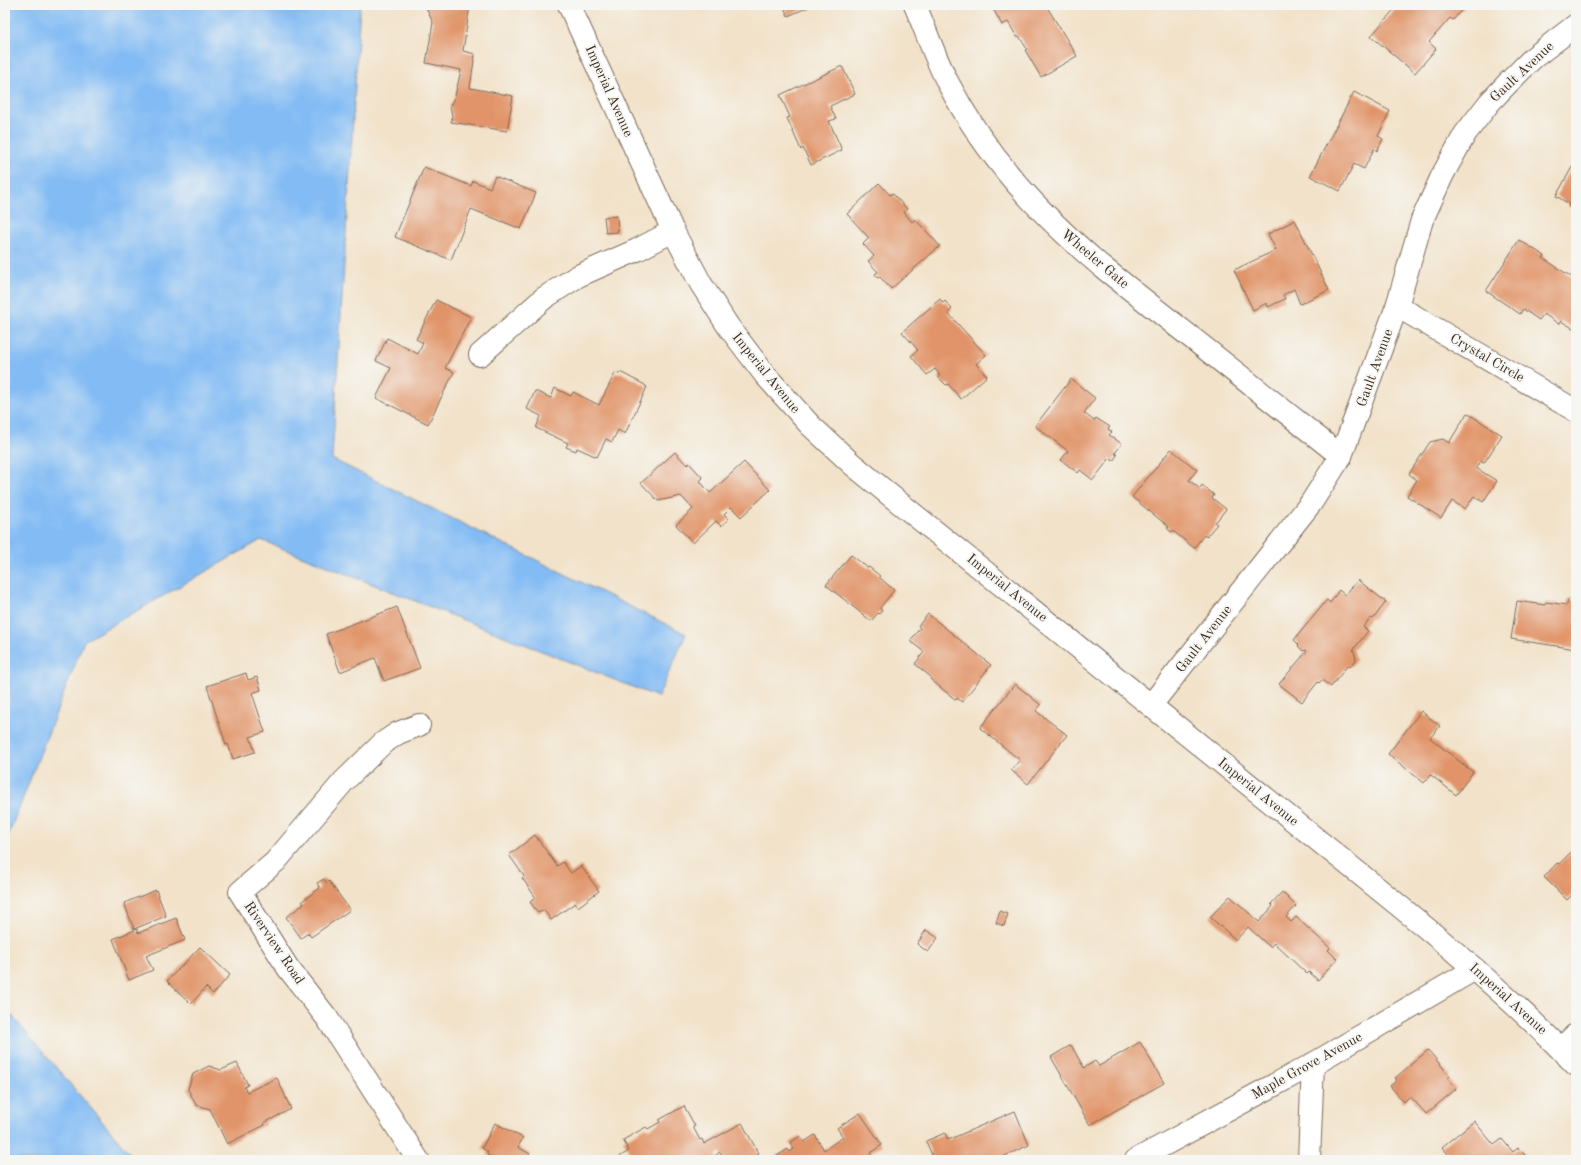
<svg xmlns="http://www.w3.org/2000/svg" width="1581" height="1165" font-family="'Old Standard TT',serif">
  <rect width="100%" height="100%" fill="#f6f6f2"/>
  <filter id="ink" filterUnits="userSpaceOnUse"><feTurbulence type="fractalNoise" baseFrequency=".025" numOctaves="2"/><feDisplacementMap in="SourceGraphic" scale="8" xChannelSelector="R" yChannelSelector="G"/><feConvolveMatrix kernelMatrix="1 2 1 2 8 2 1 2 1" color-interpolation-filters="sRGB"/></filter>
  <filter id="wash" filterUnits="userSpaceOnUse"><feTurbulence type="fractalNoise" baseFrequency=".012" numOctaves="4" result="noise"/><feDisplacementMap in="SourceGraphic" scale="16" xChannelSelector="R" yChannelSelector="G"/><feGaussianBlur stdDeviation="0.9" result="paint"/><feColorMatrix in="noise" values="0 0 0 0 0 0 0 0 0 0 0 0 0 0 0 0 0 1.4 0 .05"/><feComposite in="paint" operator="in"/></filter>
  <g filter="url(#wash)">
    <rect width="100%" height="100%" fill="#f2e2c9"/>
    <g fill="#83bcf4" stroke="#5f7389">
      <path d="M5,5H360L332,459L686,634L658,697L261,540L84,641L5,844Z"/>
      <path d="M5,1008L132,1156L133,1160H5Z"/>
    </g>
    <g id="blocks">
      <g fill="#e19469">
        <path d="M425,5H470L463,51L475,54L470,88L513,96L507,131L451,122L452,116L450,106L455,96L461,70L426,63L433,23Z"/>
        <path d="M783,5H813L788,16Z"/>
        <path d="M991,5H1051L1047,7L1077,56L1041,77L1025,50L1027,49L1019,36L1017,37L1008,22L1002,25Z"/>
        <path d="M1398,5H1466L1453,20L1450,18L1429,42L1436,49L1415,73L1371,36Z"/>
        <path d="M842,66L855,94L830,106L836,119L829,121L842,150L811,165L803,148L801,150L787,118L790,117L780,95Z"/>
        <path d="M1354,92L1390,111L1378,136L1383,139L1377,151L1374,149L1364,169L1354,164L1340,191L1310,176Z"/>
        <path d="M1576,160V210L1568,206L1569,204L1556,196Z"/>
        <path d="M424,167L471,186L473,181L490,188L495,176L536,193L521,229L471,209L451,260L395,237Z"/>
        <path d="M879,183L890,195L892,193L907,209L904,212L912,222L915,219L940,246L891,289L880,277L878,278L875,274L878,272L868,261L874,256L863,244L869,238L847,214Z"/>
        <path d="M617,216L618,232L606,233L604,217Z"/>
        <path d="M1295,220L1329,290L1300,304L1294,289L1283,295L1285,299L1268,307L1267,303L1253,310L1234,270L1276,250L1268,234Z"/>
        <path d="M1519,240L1545,256L1543,258L1576,280V295L1574,298L1576,299V330L1561,321L1559,324L1544,314L1539,320L1523,309L1520,314L1486,291Z"/>
        <path d="M940,299L943,303L945,301L952,309L948,313L986,355L976,364L987,376L961,399L948,384L946,385L939,378V374L935,369L927,375L911,356L918,350L902,332Z"/>
        <path d="M436,300L471,317L445,368L454,372L428,424L376,398L391,368L376,361L387,338L418,354L423,343L416,339Z"/>
        <path d="M620,372L645,385V386L647,387L625,434L618,430L612,442L606,439L597,457L577,448L576,451L566,447L568,443L536,428L541,416L527,409L535,391L551,398L555,388L571,396L573,392L599,405L615,373L619,374Z"/>
        <path d="M1071,379L1095,398L1084,413L1094,421L1096,418L1110,427L1108,429L1112,432L1109,435L1122,444L1115,453L1117,455L1113,461L1110,458L1093,480L1080,470L1078,473L1061,460L1068,451L1035,426Z"/>
        <path d="M1467,413L1502,435L1484,463L1480,461L1476,468L1497,481L1483,502L1474,496L1465,509L1452,501L1441,518L1407,496L1417,480L1409,474L1430,442L1443,439L1449,443Z"/>
        <path d="M1171,449L1197,470L1189,480L1200,489L1202,485L1214,495L1212,498L1226,509L1215,523L1217,524L1206,537L1204,535L1194,548L1173,531L1171,532L1167,528L1169,527L1132,497Z"/>
        <path d="M675,452L687,465L689,463L703,478L700,481L710,493L744,462L770,490L741,517L731,507L724,514L729,519L721,526L716,521L693,543L676,525L693,509L681,496L658,501L641,483Z"/>
        <path d="M851,555L868,568L869,567L880,576L879,577L894,590L880,608L882,611L879,614L878,613L871,621L826,585Z"/>
        <path d="M1358,580L1386,602L1373,619L1371,618L1363,627L1368,631L1353,650L1354,651L1356,660L1350,667L1347,666L1331,687L1322,680L1319,683L1318,682L1302,702L1279,684L1307,651L1306,650L1303,651L1298,646L1299,645L1294,640L1327,600L1330,603L1339,590L1345,595Z"/>
        <path d="M1568,599L1576,601V649L1511,639L1517,601L1545,605L1546,602L1567,605Z"/>
        <path d="M397,607L420,668L384,681L375,658L340,672L326,634Z"/>
        <path d="M928,614L991,665L962,702L957,698L956,700L930,679L931,677L915,664L924,652L910,641L920,628L918,626Z"/>
        <path d="M246,673L248,680L257,677L261,690L252,693L265,732L250,737L255,752L233,759L228,744L226,745L207,686Z"/>
        <path d="M1015,684L1041,705L1036,711L1067,735L1028,784L1011,770L1020,760L980,728Z"/>
        <path d="M1421,711L1440,726L1430,738L1473,772L1456,795L1431,775L1424,783L1388,754Z"/>
        <path d="M535,835L557,866L563,862L571,873L581,866L599,891L578,907L575,903L551,920L544,910L538,913L530,902L536,898L522,878L524,876L509,855Z"/>
        <path d="M1576,847V893L1575,892L1567,900L1544,877L1557,863L1559,864Z"/>
        <path d="M324,879L327,883L329,881L350,910L311,937L308,933L301,938L286,917L304,904L302,901L320,888L317,883Z"/>
        <path d="M156,890L166,916L134,929L124,903Z"/>
        <path d="M1282,892L1296,906L1286,917L1291,922L1296,917L1330,948L1328,950L1337,959L1318,980L1309,972L1307,974L1274,943L1270,947L1248,927L1236,940L1210,917L1230,896L1259,922L1273,906L1271,904Z"/>
        <path d="M1000,911L1008,914L1004,926L996,923Z"/>
        <path d="M176,918L185,940L146,956L153,970L129,980L113,939L137,929L138,933Z"/>
        <path d="M926,930L938,938L928,952L917,944Z"/>
        <path d="M200,947L230,975L213,994L206,987L191,1004L167,981Z"/>
        <path d="M1140,1042L1164,1083L1090,1125L1051,1057L1071,1045L1084,1068L1095,1061L1099,1066Z"/>
        <path d="M1428,1050L1450,1076L1448,1078L1456,1089L1426,1114L1410,1096L1404,1102L1390,1086L1397,1080L1395,1078Z"/>
        <path d="M237,1063L248,1085L244,1087L247,1092L277,1078L291,1109L264,1123L265,1125L227,1144L210,1109L196,1105L188,1089L193,1074L209,1066L221,1070Z"/>
        <path d="M684,1106L695,1126L693,1127L700,1140L702,1139L704,1144L742,1123L759,1154L747,1160H724L720,1152L716,1155L719,1160H614L629,1151L623,1140L646,1127L648,1129L660,1122L659,1120Z"/>
        <path d="M1015,1111L1029,1145L996,1160H939L938,1159L934,1160L926,1141L945,1133L948,1140Z"/>
        <path d="M860,1113L882,1145L870,1153L873,1158L869,1160H776L774,1158L788,1149L789,1152L794,1149L790,1143L800,1136L804,1142L815,1135L824,1150L843,1137L837,1128Z"/>
        <path d="M1474,1121L1494,1145L1502,1139L1513,1152L1518,1148L1525,1155L1519,1160H1453L1442,1147Z"/>
        <path d="M495,1123L523,1138L518,1147L530,1154L527,1160H498L487,1155L488,1152L482,1148Z"/>
      </g>
    </g>
  </g>
  <g filter="url(#ink)">
    <use href="#blocks" fill-opacity="0" stroke="#7b6a5a" stroke-width="1"/>
    <g fill="none" stroke-linecap="round" stroke-linejoin="round">
      <g stroke="#7b6a5a" stroke-width="24">
        <g id="minor">
          <path d="M569,5L673,231L701,284L728,326L766,376L810,425L852,464L891,496C1027,605 1163,714 1299,825C1394,902 1491,976 1576,1065"/>
          <path d="M915,5C926,31 935,58 948,83C987,158 1038,212 1101,266L1341,456"/>
          <path d="M1397,306L1576,411"/>
          <path d="M480,355L544,298L578,276L637,250L673,231"/>
          <path d="M1151,705L1311,503L1341,456L1397,306L1422,220L1443,174L1465,134L1489,103L1507,84L1533,58L1576,25"/>
          <path d="M1561,1049L1576,1034"/>
          <path d="M418,1160L327,1018L288,968L240,892L275,862L344,781L383,743L398,733L419,725"/>
          <path d="M1136,1160L1313,1064L1475,969"/>
          <path d="M1309,1160L1313,1064"/>
        </g>
      </g>
      <use href="#minor" stroke="#fff" stroke-width="22"/>
    </g>
  </g>
  <g text-anchor="middle" dominant-baseline="central" stroke-width="4" stroke-linejoin="round" paint-order="stroke">
    <g font-size="14" fill="#3b2a1e" stroke="#f6f6f2">
      <text transform="translate(1522 72) rotate(-43)">Gault Avenue</text>
      <text transform="translate(609 91) rotate(66)">Imperial Avenue</text>
      <text transform="translate(1095 259) rotate(40)">Wheeler Gate</text>
      <text transform="translate(1487 358) rotate(30)">Crystal Circle</text>
      <text transform="translate(1375 368) rotate(-70)">Gault Avenue</text>
      <text transform="translate(766 373) rotate(51)">Imperial Avenue</text>
      <text transform="translate(1007 588) rotate(39)">Imperial Avenue</text>
      <text transform="translate(1204 639) rotate(-52)">Gault Avenue</text>
      <text transform="translate(1258 792) rotate(39)">Imperial Avenue</text>
      <text transform="translate(274 943) rotate(56)">Riverview Road</text>
      <text transform="translate(1508 999) rotate(42)">Imperial Avenue</text>
      <text transform="translate(1307 1066) rotate(-29)">Maple Grove Avenue</text>
    </g>
  </g>
  <rect width="1581" height="1165" fill="none" stroke="#f6f6f2" stroke-width="20"/>
</svg>
